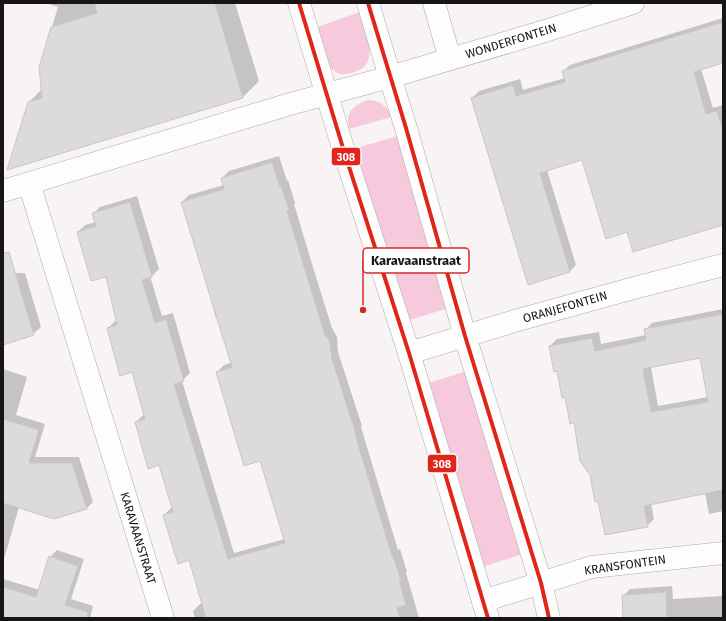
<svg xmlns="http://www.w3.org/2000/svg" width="726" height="621" font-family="'Fira Sans',sans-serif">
  <rect width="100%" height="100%" fill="#f8f4f6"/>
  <g fill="#f6cadc">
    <path d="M360,12C366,33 383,66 351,73C340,76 336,73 329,66L317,27Z"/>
    <path d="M368,100C379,100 388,106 391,117L349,129C349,126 348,123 348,120C348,109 359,103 368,100Z"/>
    <path d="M397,136L449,308L406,321L354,149Z"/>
    <path d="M467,371L523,554L482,567L425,384Z"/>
  </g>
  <g fill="#0003" fill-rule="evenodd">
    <path d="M45,3H235L259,81L243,97L8,168L29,102L42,89L40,67L58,7Z"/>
    <path d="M723,18V62L701,69L713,108L723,105V224L627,231L583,159L547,170L576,265L569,272L472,98L479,91L520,79L523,90L565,78L563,71L570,65Z"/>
    <path d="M279,156L287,181L288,180L295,203L294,204L316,277L332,328L337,337L338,352L362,426L361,427L398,550L400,549L407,572L406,573L419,618H195L193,611L200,604L203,603L190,559L164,515L171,508L173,507L160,464L136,422L143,415H145L133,371L108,328L115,321L117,320L107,276L78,232L85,225L96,222L93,214L100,207L137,196L159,269L152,276H150L162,316L173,313L190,373L182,381L234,553L285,539L261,460L217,372L224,365L231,363L218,318L216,319L206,278L182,202L189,195L224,185L222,178L229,171Z"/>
    <path d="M3,273H25L41,327L33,334L3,344Z"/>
    <path d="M723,309V511L709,514L705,493L651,503L654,519L647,526L599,501L550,346L557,339L599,332L601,344L646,335L645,330L652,323ZM700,357L708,397L658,406L651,367Z"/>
    <path d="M3,369L27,377L16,415L45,424L35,457H79L93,502L86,509L19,507L3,563Z"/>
    <path d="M57,550L84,559L71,599L93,606L90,618H3V579L40,590L50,557Z"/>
    <path d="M672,586L673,599L723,596V618H624L623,596L630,589Z"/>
  </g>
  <g fill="#dcdadb" stroke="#c9c6c7" fill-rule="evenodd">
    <path d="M94,3H215L243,98L7,170L28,102L42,98L39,67L51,27L97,13Z"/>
    <path d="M723,22V63L694,72L706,114L717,111L723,130V225L633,252L627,232L606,239L582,160L540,173L570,272L528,285L471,98L513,85L516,96L565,82L562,71Z"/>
    <path d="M272,162L280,187L281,186L289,210L287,211L325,335L330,342L332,359L356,434H355L392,556H393L401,580H399L406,605L397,608L400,618H206L189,560L178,564L163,515L173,512L159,465L148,469L135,422L145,419L132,372L120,376L107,328L117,325L106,277L91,281L77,232L96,226L92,213L130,202L152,277L142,280L155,323L166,319L184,381L174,384L228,559L285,543L260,461L244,466L216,372L232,367L181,202L224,189L221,178Z"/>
    <path d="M9,252L34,335L3,345V253Z"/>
    <path d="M723,314V490L644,506L648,527L605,535L598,502H595L590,475L580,461L574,423L570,424L565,397L562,398L557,371L554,372L549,346L592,338L595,351L646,340L644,329ZM700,358L708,402L651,412L643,369Z"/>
    <path d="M3,419L39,430L29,463H72L87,509L54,519L3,503Z"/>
    <path d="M49,556L78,566L65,605L88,612L87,618H3V587L36,597Z"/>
    <path d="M666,592L667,618H623L622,595Z"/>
  </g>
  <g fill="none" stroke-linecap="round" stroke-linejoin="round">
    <g stroke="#aaa8a9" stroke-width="23">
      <g id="minor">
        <path d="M299,3L343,148L409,353L488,618"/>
        <path d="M368,3L390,77L406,128L465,336L541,583L549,618"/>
        <path d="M434,3L450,59"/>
        <path d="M29,183L163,618"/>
        <path d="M3,191L290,104L390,77L545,31L633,3"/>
        <path d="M409,353L518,320L634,288L723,265"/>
        <path d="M483,601L592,567L723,553"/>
      </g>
    </g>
    <use href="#minor" stroke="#fefdfe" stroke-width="22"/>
    <g stroke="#fff" stroke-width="7">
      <g id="bus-1">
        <path d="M299,3L343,148L409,353L488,618"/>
        <path d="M368,3L406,128L465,336L541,583L549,618"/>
      </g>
    </g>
    <use href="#bus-1" stroke="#e1251b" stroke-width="4"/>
  </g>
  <g text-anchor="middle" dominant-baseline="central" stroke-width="3.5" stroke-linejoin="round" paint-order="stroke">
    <g font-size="12" fill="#171515" stroke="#fff">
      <text transform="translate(511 41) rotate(-17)">WONDERFONTEIN</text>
      <text transform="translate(565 307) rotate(-16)">ORANJEFONTEIN</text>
      <text transform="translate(138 538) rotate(73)">KARAVAANSTRAAT</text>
      <text transform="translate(625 565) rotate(-8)">KRANSFONTEIN</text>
    </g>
  </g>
  <path fill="none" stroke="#d62828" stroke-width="1.5" d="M363 310L363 261"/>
  <circle fill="#d62828" stroke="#fff" stroke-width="1.5" cx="363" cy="310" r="4"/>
  <rect fill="#fff" stroke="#d62828" stroke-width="1.5" x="363" y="248" width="106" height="25" rx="4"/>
  <g font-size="13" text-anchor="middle" font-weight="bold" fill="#171515">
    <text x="416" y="265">Karavaanstraat</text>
  </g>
  <g stroke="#fff" stroke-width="1.5">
    <rect x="331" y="147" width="30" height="19" rx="4" fill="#e1251b"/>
    <rect x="427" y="454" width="30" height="19" rx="4" fill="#e1251b"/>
  </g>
  <g font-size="11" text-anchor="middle" font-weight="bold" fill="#fff">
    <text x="346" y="161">308</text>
    <text x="442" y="468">308</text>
  </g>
  <rect width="726" height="621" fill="none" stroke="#171515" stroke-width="8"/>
</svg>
